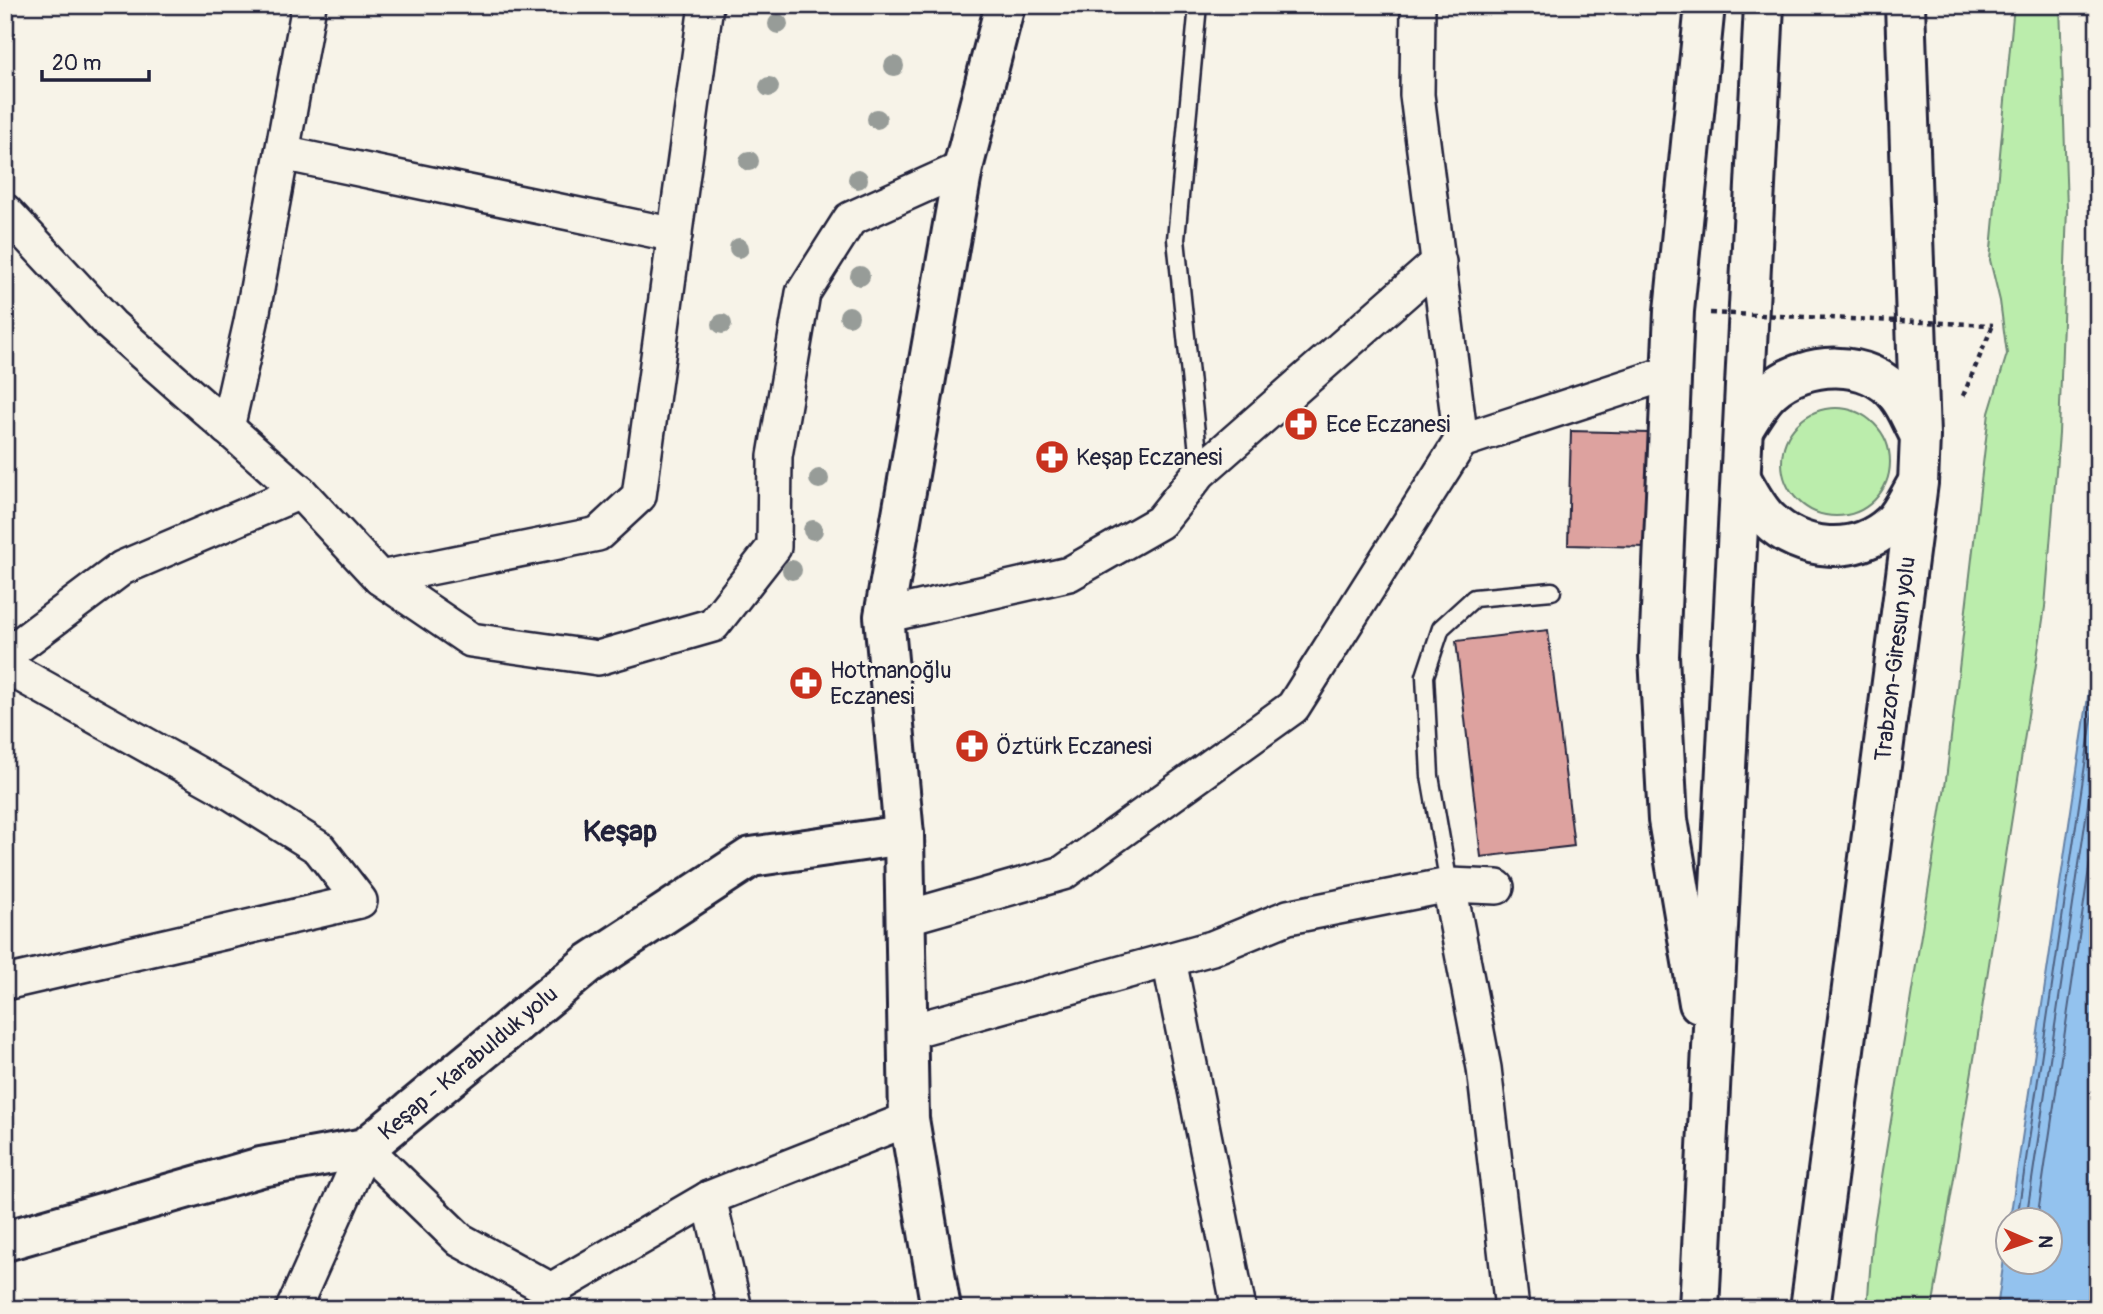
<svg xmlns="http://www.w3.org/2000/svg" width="2103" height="1314" font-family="Pangolin,sans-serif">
  <rect width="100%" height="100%" fill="#f7f3e8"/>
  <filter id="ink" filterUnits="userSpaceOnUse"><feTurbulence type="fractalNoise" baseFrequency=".0143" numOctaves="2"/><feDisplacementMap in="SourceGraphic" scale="14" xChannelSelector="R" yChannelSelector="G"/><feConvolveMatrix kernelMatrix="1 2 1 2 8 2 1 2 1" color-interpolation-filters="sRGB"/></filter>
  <g filter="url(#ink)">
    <g fill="#bbedac" stroke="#6e8874" stroke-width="2">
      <path d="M2014,5H2060L2067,208L2059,434L2045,607L1976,1047L1932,1309H1867L1873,1232L1946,780L1989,413L2007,354L2000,301L1990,260Z"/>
      <circle cx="1836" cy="462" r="54"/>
    </g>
    <path fill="#93c2ee" stroke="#6682a6" stroke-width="2" d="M2098,630V1309H1997L2008,1230V1262H2050V1220L2010,1219Z"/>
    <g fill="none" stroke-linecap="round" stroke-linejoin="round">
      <g stroke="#4f6283" stroke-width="2">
        <path d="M2017,1220L2098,678"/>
        <path d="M2026,1220L2098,737"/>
        <path d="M2037,1220L2098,808"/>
      </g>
    </g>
    <g fill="#dda29f" stroke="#22223b" stroke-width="2">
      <path d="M1571,431L1649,433L1646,547L1568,545Z"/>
      <path d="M1548,630L1574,846L1481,857L1456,641Z"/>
    </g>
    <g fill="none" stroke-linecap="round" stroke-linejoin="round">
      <g stroke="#22223b" stroke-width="21">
        <g id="service">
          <path d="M1198,5L1176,239L1200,472"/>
          <path d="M1449,885L1430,776L1425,676L1441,628L1474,598L1552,591"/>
        </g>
      </g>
      <g stroke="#22223b" stroke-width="38">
        <g id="minor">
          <path d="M282,153L675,235"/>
          <path d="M5,211L111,325L300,492L380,578L471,640L598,658L713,625L774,547L775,456L803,293L850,219L963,168"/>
          <path d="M227,428L251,322L309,5"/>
          <path d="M1461,441L1672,372"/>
          <path d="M380,578L598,534L639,496L706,5"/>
          <path d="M884,616L1069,574L1160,522L1200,472L1439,262"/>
          <path d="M5,656L122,568L300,492"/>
          <path d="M5,666L220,786L319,848L360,901L5,983"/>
          <path d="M1449,885L1484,1068L1512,1309"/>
          <path d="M905,918L1063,873L1293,707L1461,441L1417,95L1418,5"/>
          <path d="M1169,960L1239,1309"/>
          <path d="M907,1032L1212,948L1288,917L1449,885L1497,887"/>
          <path d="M709,1198L735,1309"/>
          <path d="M551,1290L709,1198L909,1119"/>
          <path d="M293,1309L365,1148L460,1240L551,1290"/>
        </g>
      </g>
      <g stroke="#22223b" stroke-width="44">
        <g id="secondary">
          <path d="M5,1241L261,1167L365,1148L588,964L751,857L904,835"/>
          <path d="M941,1309L909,1119L904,835L884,616L963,168L1005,5"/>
        </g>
      </g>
      <g stroke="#22223b" stroke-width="44">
        <g id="trunk">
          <path d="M1743,430C1751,417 1760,401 1771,391C1805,360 1869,358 1898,396C1907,407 1912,422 1919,434"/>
          <path d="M1741,478C1749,492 1757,508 1768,519C1801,552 1856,556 1891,524C1901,515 1908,499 1915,487"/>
          <path d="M1699,1003L1668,820L1659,656L1674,311L1705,5"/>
          <path d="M1699,1309L1764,5"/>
          <path d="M1810,1309L1918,483L1920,436L1905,5"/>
        </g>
      </g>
      <path stroke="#22223b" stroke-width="4.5" stroke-dasharray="5 5" stroke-linecap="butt" d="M1963,396L1993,325"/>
      <use href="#service" stroke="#f7f3e8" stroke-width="16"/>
      <use href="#minor" stroke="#f7f3e8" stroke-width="33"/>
      <use href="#secondary" stroke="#f7f3e8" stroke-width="38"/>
      <use href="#trunk" stroke="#f7f3e8" stroke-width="38"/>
      <path stroke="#22223b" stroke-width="4.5" stroke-dasharray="5 5" stroke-linecap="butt" d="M1710,313L1993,325"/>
    </g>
    <g fill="#979c98">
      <circle cx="778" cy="24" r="10"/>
      <circle cx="894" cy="66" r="10"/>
      <circle cx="769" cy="87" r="10"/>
      <circle cx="877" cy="119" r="10"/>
      <circle cx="749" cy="161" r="10"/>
      <circle cx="858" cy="179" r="10"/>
      <circle cx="739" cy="248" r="10"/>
      <circle cx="860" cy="276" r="10"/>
      <circle cx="849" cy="316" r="10"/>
      <circle cx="722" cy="324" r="10"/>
      <circle cx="819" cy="479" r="10"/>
      <circle cx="813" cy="530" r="10"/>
      <circle cx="792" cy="570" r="10"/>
    </g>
  </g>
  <defs>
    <g id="pharmacy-disc" transform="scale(1.75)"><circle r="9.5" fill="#c8321e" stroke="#f7f3e8"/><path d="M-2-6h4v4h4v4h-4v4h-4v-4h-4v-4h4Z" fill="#fff"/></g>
  </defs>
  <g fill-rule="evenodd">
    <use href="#pharmacy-disc" x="1301" y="424"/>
    <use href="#pharmacy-disc" x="1052" y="457"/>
    <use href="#pharmacy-disc" x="806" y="683"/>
    <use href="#pharmacy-disc" x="972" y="746"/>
  </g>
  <g text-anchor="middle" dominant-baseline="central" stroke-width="6" stroke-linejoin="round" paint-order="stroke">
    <g font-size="23" fill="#22223b" stroke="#f7f3e8" text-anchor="start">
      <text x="1326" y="424">Ece Eczanesi</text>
      <text x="1076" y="457">Keşap Eczanesi</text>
      <text x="830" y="670">Hotmanoğlu<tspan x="830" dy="26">Eczanesi</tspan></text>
      <text x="996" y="746">Öztürk Eczanesi</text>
    </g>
    <g font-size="23" fill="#22223b" stroke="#f7f3e8">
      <text transform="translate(1895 659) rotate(-83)">Trabzon-Giresun yolu</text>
      <text transform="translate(468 1063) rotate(-40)">Keşap - Karabulduk yolu</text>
    </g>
    <g font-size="30" font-weight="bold" fill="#22223b" stroke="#f7f3e8">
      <text x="620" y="831">Keşap</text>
    </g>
  </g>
  <rect width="2103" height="1314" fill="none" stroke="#f7f3e8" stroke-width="28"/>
  <rect x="14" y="14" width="2075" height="1286" fill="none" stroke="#22223b" stroke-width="2.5" filter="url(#ink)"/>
  <g transform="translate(2029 1241) rotate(92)"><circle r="33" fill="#f7f3e8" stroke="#a29fa3" stroke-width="2"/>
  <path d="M0-5L12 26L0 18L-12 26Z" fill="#c8321e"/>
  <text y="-10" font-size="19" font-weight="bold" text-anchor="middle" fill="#22223b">N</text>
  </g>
  <path d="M42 70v10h107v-10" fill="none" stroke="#22223b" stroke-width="3.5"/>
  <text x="52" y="70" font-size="21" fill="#22223b" stroke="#f7f3e8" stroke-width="5" paint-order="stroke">20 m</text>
</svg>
